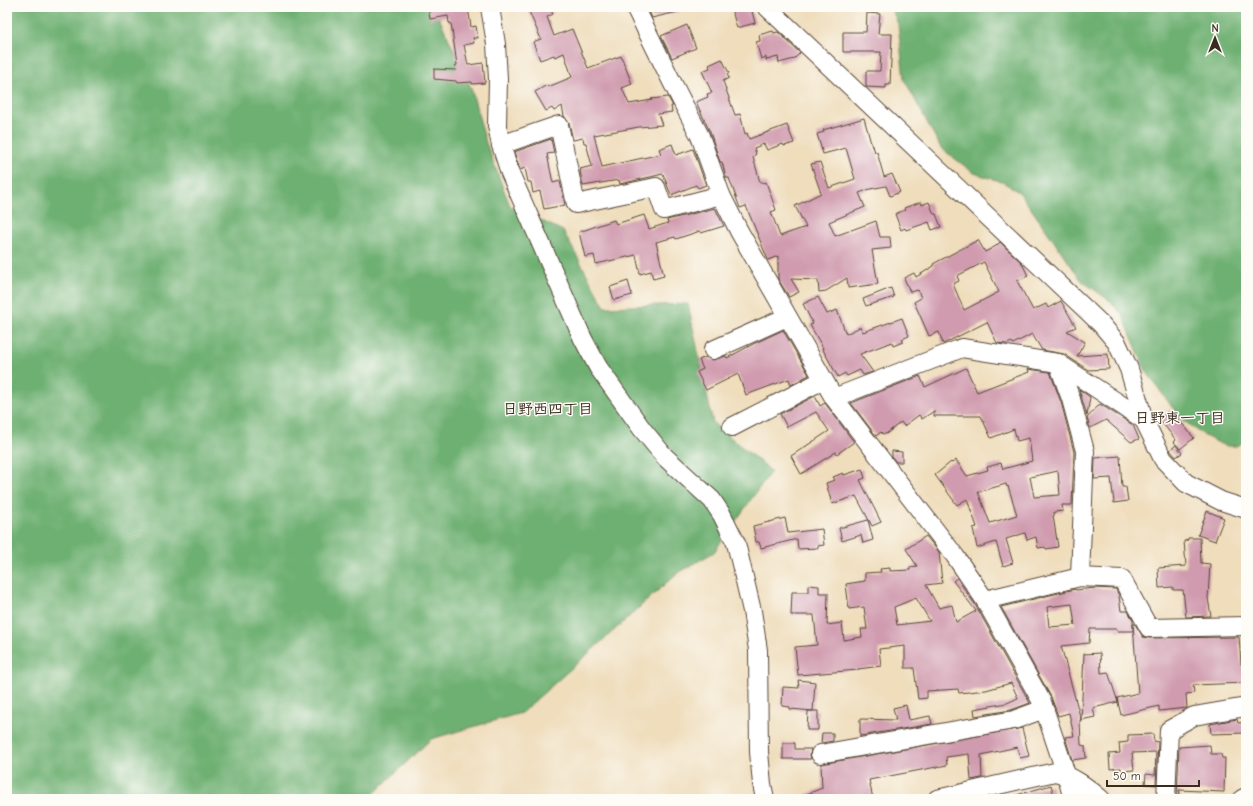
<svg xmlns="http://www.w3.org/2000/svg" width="1253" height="806" font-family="'Comic Neue','Klee One',sans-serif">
  <rect width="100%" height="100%" fill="#fdfcf7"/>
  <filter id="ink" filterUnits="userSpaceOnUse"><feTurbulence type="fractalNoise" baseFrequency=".025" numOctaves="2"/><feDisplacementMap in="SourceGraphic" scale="8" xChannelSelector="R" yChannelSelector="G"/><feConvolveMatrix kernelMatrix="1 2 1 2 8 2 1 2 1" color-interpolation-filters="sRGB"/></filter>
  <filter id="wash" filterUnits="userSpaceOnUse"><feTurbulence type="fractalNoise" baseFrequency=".012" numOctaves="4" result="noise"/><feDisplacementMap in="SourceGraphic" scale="16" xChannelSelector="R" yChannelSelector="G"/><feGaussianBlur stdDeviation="0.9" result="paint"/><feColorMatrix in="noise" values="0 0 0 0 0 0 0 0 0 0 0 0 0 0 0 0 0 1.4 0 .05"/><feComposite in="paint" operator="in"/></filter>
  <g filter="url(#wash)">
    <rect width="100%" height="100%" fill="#efddbc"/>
    <g fill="#6eb072" stroke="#546d48">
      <path d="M7,7H432L436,11L471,88L486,143L510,206L563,231L605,307L688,304L713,423L771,471L714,552L675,575L610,634L521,713L431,739L368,799H7Z"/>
      <path d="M891,7H1246V441L1236,446H1225L1205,436L1180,418L1146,371L1123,316L1109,300L1082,281L1020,193L1003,182L974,173L941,148L904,79L898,24Z"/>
    </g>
    <g id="blocks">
      <g fill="#d09baf" fill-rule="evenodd">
        <path d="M428,7H468L471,27L476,26L478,38H473L474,43L464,45L468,65L483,63L485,83L472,84V82L457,83L456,81L434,79V69L456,70L455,66L457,65L451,23H449L448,16L430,19Z"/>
        <path d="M527,7H549L553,14L547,17L554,36L572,29L588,68L621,56L632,84L622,88L629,104L652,100L651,99L668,97L673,106H671L672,112L658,114L662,125L639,127L594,135L602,167L661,154L659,149L672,144L676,155L693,149L706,185L698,188L696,185L671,195L663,174L620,184L619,180L583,186L580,171H581L580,169L592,166L586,143H584L583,138L573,140L569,123L564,116L562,106L554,111L552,108L546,111L535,92L547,85L548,87L572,77L564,53L555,57L554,55L540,60L533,42L541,39Z"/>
        <path d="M647,7H680L681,11L652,18Z"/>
        <path d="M731,7H751L755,23L737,28Z"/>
        <path d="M867,13L880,14L878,34H892L890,85H886V88L866,87V71H880L881,52H843V32H866Z"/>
        <path d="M687,25L696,48L672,58L661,36Z"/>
        <path d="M773,31L774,33L778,32L800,53L794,59L779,63L778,57L766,60V57L761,59L756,42L760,41L759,35Z"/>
        <path d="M722,59L729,73L727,74L729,78L723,81L735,115L740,114L745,134L747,133L749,139L787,125L794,143L784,146L783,144L767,150L764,144L754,148L756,154L753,157L760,182H763V183L766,182L776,210L771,212L780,236L806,227L795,206L821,193L811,164L820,162L829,188L855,179L846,148L823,154L817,134L824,132L823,130L864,118L872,147L873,146L875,152H877L884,177L892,174L900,192L890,196L886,186L870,189L859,193L865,207L829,222L835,236L876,221L880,237H890L891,248L872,250L878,284L848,288L847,278L826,291L819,292L818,280L791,279L799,292L789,297L778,279V256L768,260L746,206L740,208L729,178H726L722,162H720L710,132L696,102L708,97L707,94L712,93L702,71L710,68L709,65Z"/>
        <path d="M551,139L554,153L547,154L553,183L560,181L565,205L544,209L540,191L533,193L531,182H528L525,168L520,170L514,152Z"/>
        <path d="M921,202L922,205L929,202L934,214H936L941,227L932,230L929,222L906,230L905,228L901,230L895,214L905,210L904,208Z"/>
        <path d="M715,208L724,226L701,233L700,231L676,239L675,237L656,242L664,276L653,279L651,271L640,274L636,255L596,264L594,255L585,257L579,232L614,220L616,224L644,215L649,229L668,223L667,220Z"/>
        <path d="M978,240L985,252L996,246L1000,242L1022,263L1028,276L1017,281L1033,310L1046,304L1048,308L1061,301L1076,327L1067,331L1085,342L1077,356L1108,354L1109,369L1088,370L1064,354L1042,350L1032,334L1013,344L1012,342L1007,344L997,343L987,322L943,344L939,332L929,336L914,302L921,298L918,290L910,292L904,278L914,273L916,277L934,266L933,264ZM984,262L999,292L964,310L953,284L959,281L957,276Z"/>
        <path d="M628,281L632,295L614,300L610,287Z"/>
        <path d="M891,288L894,297L866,306L863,299Z"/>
        <path d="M818,297L827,314L837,310L846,334L860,327L863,332L902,318L909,336L902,339L903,342L893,346L892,342L860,354L873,372L863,375L860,370L847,376L845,373L838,377L822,348H823L810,325L813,324L803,304Z"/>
        <path d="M783,330L809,375L791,385L789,379L746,395L738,374L706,390L697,372L703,369L699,360L706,357L712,360L726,356L727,358L753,344Z"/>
        <path d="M966,368L977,392L1029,372L1028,369L1050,372L1061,402L1074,452L1072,505H1062L1063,511L1054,512V516H1053L1058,547L1046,549L1045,547L1038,548L1036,537L1027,540L1025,533L1006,539L1013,563L1003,566L996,542L977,548L973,528L977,527L967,499L957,505L935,475L951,462L952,463L956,460L967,476L988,470L987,467L1001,463L1003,469L1032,461L1029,438L1017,441L1014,429L991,438L981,416H934V411L922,419L919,415L904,426L901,422L886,434H883L881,432L876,436L851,403L920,376L925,387ZM1058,471L1060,495L1034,497L1030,477ZM1006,484L1007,487L1008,486L1017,515L990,523L978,492Z"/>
        <path d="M1079,389L1090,397L1087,416L1081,396Z"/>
        <path d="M815,396L820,406L825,403L854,442L837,454L836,452L801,474L791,456L829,431L816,412L787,427L780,414Z"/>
        <path d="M1100,404L1133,425L1139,439L1131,442L1106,420L1090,428L1087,418Z"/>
        <path d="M1171,410L1194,438L1180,449L1174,442L1176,440L1159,419Z"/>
        <path d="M1176,445L1182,453L1176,457L1170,450Z"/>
        <path d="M892,451L902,452V462H896L892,457Z"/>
        <path d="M1120,456L1122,487H1126L1128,501L1114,503L1111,478L1094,479L1095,458Z"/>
        <path d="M862,469L865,478L860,480L881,522L872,526L856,496L832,504L826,483L835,480L833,477L843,473L844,475Z"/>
        <path d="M1207,511L1224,518L1215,541L1198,535Z"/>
        <path d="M785,518L788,533L822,529L824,545L818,546V548L798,549L797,539L761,548L759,542H756L753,526Z"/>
        <path d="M868,520L873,540L863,543L861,535L842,541L839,528Z"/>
        <path d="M926,536L939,552L942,583L926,585L939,608L952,605L956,622L976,611L953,581L957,578L976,606L1030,703L1011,710L975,716L974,709L1007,703L1018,698L1011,683L986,690L959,693L958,689L927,691V698L918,699L914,668H905V646L879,649L881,666L858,669V670L798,675L795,647L817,645L814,615H791L792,592H808V585L819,586V593H828L827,625L842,623L844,640L862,637L861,629H867L864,607L849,609L846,584L865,581V573L881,572L880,569L890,568V571L910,570V567L917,566L906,549ZM916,598L930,621L897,625L894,607Z"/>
        <path d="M1188,538H1200L1201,563L1210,564L1208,598L1211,616L1186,617L1183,590H1173V587L1159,588L1158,568L1186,566L1184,541L1188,540Z"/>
        <path d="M1095,588L1116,589L1119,596L1121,611H1128L1133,620V631H1117V629H1090L1089,643L1061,646L1081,720H1080L1081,745L1085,746L1086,758L1072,760L1065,737L1074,736L1069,713L1058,716L1051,697L1001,607L1075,589L1076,590ZM1072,604L1075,625L1049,627L1047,607Z"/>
        <path d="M1133,624H1135L1143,637L1149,638L1239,637L1241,664H1246V683L1193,685L1194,693L1186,694L1187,708L1159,711V706L1121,715L1117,698L1138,693Z"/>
        <path d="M1100,653L1101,673L1108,672L1118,702L1093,708L1095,717L1081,720L1084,654Z"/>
        <path d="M798,680L815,682L813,711L790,709V707L782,706L783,687L799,688Z"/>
        <path d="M906,705L909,720L930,716L932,724L860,736V719L896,720L893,708Z"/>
        <path d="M808,711H818V730H807Z"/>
        <path d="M1237,719L1238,723L1246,722V733L1211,734L1210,724Z"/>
        <path d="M1022,728L1029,756L1020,758L1017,747L981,755L982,778L971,780L969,754L946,757L947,765L869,780L873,799H795L822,788L821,764Z"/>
        <path d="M822,733H833V741L821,743Z"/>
        <path d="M1153,734L1154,741L1158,742L1156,785L1145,784L1146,774L1155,775L1156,752L1132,753L1134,770L1121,771V768L1110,769L1109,754L1120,753L1119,743L1128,742V735Z"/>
        <path d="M783,743H795V749H811L810,755L811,759H783Z"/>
        <path d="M1210,745L1211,754H1221L1222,758H1225L1224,792L1179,790L1181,799H1177L1179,747Z"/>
        <path d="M1051,785L1055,799H1013V796Z"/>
      </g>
    </g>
  </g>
  <g filter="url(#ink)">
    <use href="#blocks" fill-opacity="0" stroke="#564536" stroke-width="1"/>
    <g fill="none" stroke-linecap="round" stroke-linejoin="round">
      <g stroke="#564536" stroke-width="20">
        <g id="minor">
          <path d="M490,7L496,44L498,79L497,126L501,145L510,173L583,339L598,367L642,429L665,457L712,500L722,515L736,543L752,611L758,650L759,752L762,784L765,799"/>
          <path d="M635,7L672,82L700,136L721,195L739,231L834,398L955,556L985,600L1042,702L1066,774L1073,799"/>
          <path d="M767,7L1101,324L1117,343L1129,369L1144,420L1163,459L1186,483L1221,501L1246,509"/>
          <path d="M501,145L559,125L576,204L656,187L664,210L721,195"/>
          <path d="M713,350L787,317"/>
          <path d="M1058,363L1071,399L1085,451L1080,577"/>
          <path d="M834,398L962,348L1058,363L1144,420"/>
          <path d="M732,427L823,380"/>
          <path d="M985,600L1080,577L1122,579L1149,628L1246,626"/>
          <path d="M820,754L1014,720L1044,709"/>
          <path d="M937,799L1055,772C1073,776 1087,787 1101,799"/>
          <path d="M1166,799L1169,730L1194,716L1246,707"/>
          <path d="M1242,799L1246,797"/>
        </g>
      </g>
      <use href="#minor" stroke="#fff" stroke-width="18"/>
    </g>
  </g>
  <g text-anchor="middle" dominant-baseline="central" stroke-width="3" stroke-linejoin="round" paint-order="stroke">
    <g font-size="15" font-weight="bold" fill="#3b2a1e" stroke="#fdfcf7">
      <text x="548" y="409">日野西四丁目</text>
      <text x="1180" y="418">日野東一丁目</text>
    </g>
  </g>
  <rect width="1253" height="806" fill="none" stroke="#fdfcf7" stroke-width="24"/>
  <g transform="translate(1215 38)" stroke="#fdfcf7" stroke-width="3" paint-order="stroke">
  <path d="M0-3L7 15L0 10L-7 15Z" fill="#3b2a1e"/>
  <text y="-6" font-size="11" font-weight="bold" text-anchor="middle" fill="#3b2a1e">N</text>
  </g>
  <path d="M1107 780v6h92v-6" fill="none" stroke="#3b2a1e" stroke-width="2"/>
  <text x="1113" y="780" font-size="12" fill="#3b2a1e" stroke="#fdfcf7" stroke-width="3" paint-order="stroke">50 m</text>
</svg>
